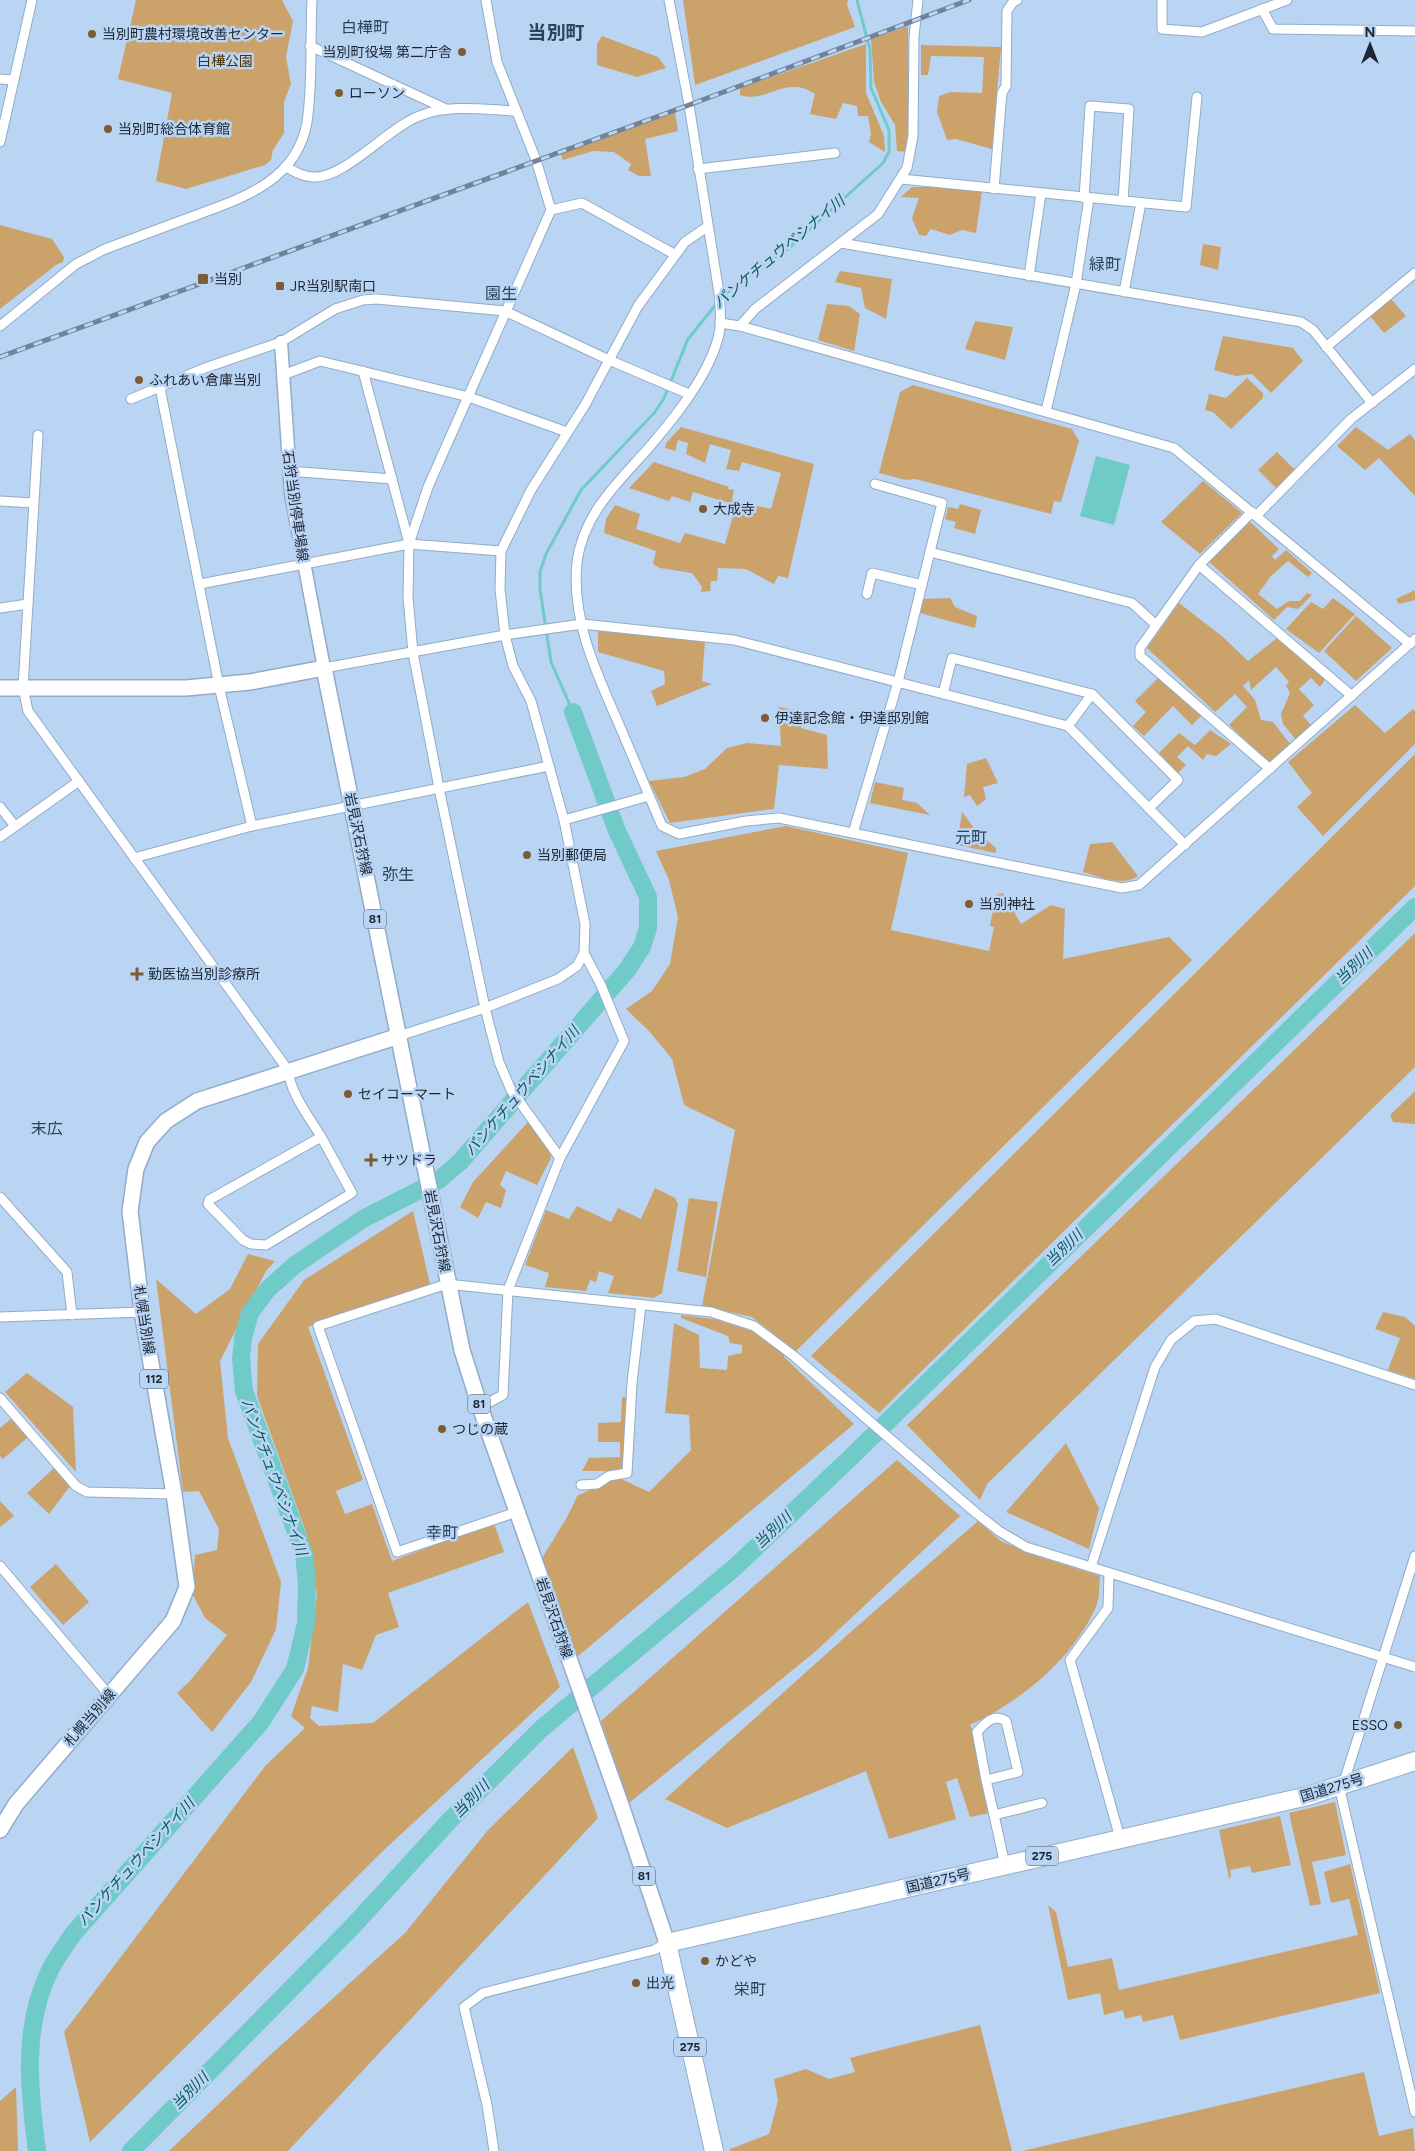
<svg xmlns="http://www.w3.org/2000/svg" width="1415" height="2151" font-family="Figtree,'Noto Sans JP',sans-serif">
  <rect width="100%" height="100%" fill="#bad4f3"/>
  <g fill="#cca26b">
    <path d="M136,0H282L293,21L286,57L291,84L284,102V133L273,150L271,160L265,165L186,189L156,181L172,93L118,79Z"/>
    <path d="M683,0H848L847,5L855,27L695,85Z"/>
    <path d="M908,26L909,127L906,152L897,151L895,125L881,102L874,82L871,39Z"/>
    <path d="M602,36L658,57L666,68L637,77L597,65V44Z"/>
    <path d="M866,44V93L884,136L885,152L869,142L871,134L868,116H858L857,106L843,103L836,119L810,114L815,94C786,74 766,104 740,95V88Z"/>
    <path d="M921,45L1001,47L992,149L956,139L947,140L937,112L939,96L951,92L982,93L984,57L931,56L928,75H921Z"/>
    <path d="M675,112L678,131L645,139L651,176H639L628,170L631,164L614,152L593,151L563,160L560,153Z"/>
    <path d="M912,187H948L982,191L976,233L962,230L950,235L931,229L926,236L919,235L912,218L919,198L901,197Z"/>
    <path d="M0,225L52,239L64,257L63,262L56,265L0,309Z"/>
    <path d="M1203,244L1221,247L1218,270L1200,265Z"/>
    <path d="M840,271L892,279L886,319L865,308L861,288L835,282Z"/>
    <path d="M1391,299L1406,316L1384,333L1370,316Z"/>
    <path d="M827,304L849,306L860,314L854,351L818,340Z"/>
    <path d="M975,321L1013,327L1005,360L965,349Z"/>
    <path d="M1223,336L1293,348L1303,361L1271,393L1252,374L1236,376L1214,370Z"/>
    <path d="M1247,378L1263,393V398L1231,429L1213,412L1205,410L1209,394L1226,398Z"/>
    <path d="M913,385L1072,429L1079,441L1061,502L1054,501L1051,514L915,479L906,480L879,473L900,392Z"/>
    <path d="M681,427L814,464L788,578L778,576L774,584L746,569L718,568L717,581H711L710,591L701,592L702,587L692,573L660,568L653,564L656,551L604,533L606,519L615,505L640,514L636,529L680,543L685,533L725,544L736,505L693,492L690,502L672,496L669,501L629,488L654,462L729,487L728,489L734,490L732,500L771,509L781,473L742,462L739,471L726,469L731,450L710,444L705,463L686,454L688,443L678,440L675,451L665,448L666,443Z"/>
    <path d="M1356,427L1388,450L1410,434L1415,440V496L1379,458L1365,470L1337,446Z"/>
    <path d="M1277,452L1295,470L1276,488L1258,470Z"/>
    <path d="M1203,481L1242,513L1200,554L1161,522Z"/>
    <path d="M960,504L981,510L975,534L954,528L956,522L945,519L948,507L958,509Z"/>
    <path d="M1249,521L1279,549L1272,556L1275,560L1286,550L1312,573L1308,577L1288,561L1271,576L1258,594L1277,609L1289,601H1300L1307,593L1312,595L1298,609L1287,607L1274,620L1208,561Z"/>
    <path d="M1415,590V600L1399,604L1396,599Z"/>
    <path d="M950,598L955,607L977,616L975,628L920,613L923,599Z"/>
    <path d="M1333,598L1355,614L1319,653L1286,629L1311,602L1323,609Z"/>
    <path d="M1179,603L1223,637L1248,661L1277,638L1326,678L1320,687L1311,678L1299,689L1314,705L1303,716L1312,726L1297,741L1283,724L1281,714L1290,693L1286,686L1289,682L1276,667L1251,690L1249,680L1243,686L1255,700L1261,720L1273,722L1291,745L1270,763L1229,725L1247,707L1235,694L1215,712L1147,648Z"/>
    <path d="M1356,616L1392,648L1356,681L1324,651Z"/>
    <path d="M598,631L705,641L702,681L712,684L657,706L651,691L665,684L664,671L598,652Z"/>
    <path d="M1161,675L1202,715L1192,725L1173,706L1144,736L1133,726L1146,712L1135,701Z"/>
    <path d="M1355,705L1385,733L1413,709L1415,711V744L1323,836L1297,807L1312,793L1288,762Z"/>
    <path d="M779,707L804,712L801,728L827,735L828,769L779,765L774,809L670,823L649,781L684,777L705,769L727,748L747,743L781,746Z"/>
    <path d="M1210,730L1231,744L1216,756L1207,754L1203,760L1188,746L1177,757L1186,765L1178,773L1159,753L1179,733L1195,745Z"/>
    <path d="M1415,754V886L879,1413L811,1356Z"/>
    <path d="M986,758L998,783L983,787L986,799L977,806L970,795L964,797L967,764Z"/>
    <path d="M875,782L904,788L902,800L917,803L930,815L870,803Z"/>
    <path d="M962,812L978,833L996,848V853L957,845Z"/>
    <path d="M786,826L908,853L891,930L989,951L994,927L990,926L996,895L1003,893L1021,924L1051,905L1065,909L1063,959L1169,937L1192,960L796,1351L752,1317L702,1306L735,1130L684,1105L672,1059L649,1031L626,1009L652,991L670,964L678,917L669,880L656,851Z"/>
    <path d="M1112,842L1138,876C1123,887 1100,877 1083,872L1090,844Z"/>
    <path d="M1415,933V1067L987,1484L980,1500L907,1425Z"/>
    <path d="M1415,1091V1124L1393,1122L1390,1115Z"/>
    <path d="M528,1122L550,1151L551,1158L537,1185L506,1171L500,1185L506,1190L501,1208L486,1202L478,1218L460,1207L473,1182Z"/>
    <path d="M655,1188L675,1198L678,1204L662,1293L654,1298L608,1293L614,1276L599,1271L596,1282L590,1280L586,1291L545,1287L549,1273L525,1265L546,1210L569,1219L577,1206L611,1222L618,1208L641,1219Z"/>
    <path d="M689,1198L718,1202L706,1277L677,1271Z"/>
    <path d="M413,1211L430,1284L308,1327L363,1480L336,1491L345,1514L372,1504L392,1561L494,1523L504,1552L388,1593L399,1627L376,1635L362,1670L343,1664L338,1712L312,1706L310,1718L319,1726L373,1723L528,1602L560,1687L385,1849L90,2142L64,2032L266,1765L305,1728L291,1716L308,1668L317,1594L306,1532L257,1396L258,1344L304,1280Z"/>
    <path d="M248,1254L275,1261L266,1271L220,1361L228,1438L281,1582L276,1629L251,1682L212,1732L177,1693L190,1681L227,1635L205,1618L192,1593L195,1555L217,1550L219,1529L199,1491L183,1492L156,1279L196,1314L230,1289Z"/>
    <path d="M1383,1312L1405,1317L1415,1326V1379L1388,1370L1400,1338L1375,1329Z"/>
    <path d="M681,1315L714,1319L752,1331L784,1353V1357L854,1424L577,1657L553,1587L540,1562C552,1540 568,1519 577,1496L617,1477L649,1492L691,1450L689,1415L665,1413L674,1323L699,1335L700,1368L727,1370L728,1356L742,1353V1345L730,1343L728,1336L681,1318Z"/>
    <path d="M27,1373L73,1407L76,1472L5,1392Z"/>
    <path d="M622,1397H627L625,1469L621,1471H582L589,1458L620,1457V1442H598V1423L621,1422Z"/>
    <path d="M12,1418L28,1437L3,1459L0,1456V1428Z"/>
    <path d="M1066,1443L1099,1508L1089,1549L1006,1512Z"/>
    <path d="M897,1460L960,1516L816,1651L629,1803L601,1721Z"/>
    <path d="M55,1467L71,1485L49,1514L27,1493Z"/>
    <path d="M0,1501L14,1516L0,1527Z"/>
    <path d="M978,1521L1001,1541L1037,1556L1100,1576C1099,1585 1100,1598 1096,1607C1071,1661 1022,1700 970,1725C975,1733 973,1739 975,1747C980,1769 984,1791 990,1813L970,1817L957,1778L946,1782L956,1819L889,1839L866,1771L727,1828L665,1799L854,1629Z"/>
    <path d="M56,1564L89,1602L63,1625L30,1587Z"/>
    <path d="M573,1747L598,1818L288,2151H169L267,2058L405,1933L488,1830Z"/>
    <path d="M1335,1802L1346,1855L1312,1862L1321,1904L1310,1906L1289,1813Z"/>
    <path d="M1280,1816L1291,1865L1252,1873L1250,1866L1230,1870L1231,1877L1229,1878L1219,1830Z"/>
    <path d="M1350,1864L1380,1993L1180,2040L1173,2015L1143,2022L1141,2015L1125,2019L1123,2010L1104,2015L1100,1993L1068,2000L1048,1905L1056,1912L1068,1967L1112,1958L1119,1990L1358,1935L1349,1899L1331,1903L1324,1872Z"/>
    <path d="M980,2025L1012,2151H730V2149L769,2134L778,2101L774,2079L806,2069L829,2079L855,2072L850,2058Z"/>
    <path d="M1364,2072L1379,2136L1413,2128L1415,2151H1022Z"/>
    <path d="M16,2087L18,2151H0V2101Z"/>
  </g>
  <path fill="#70cbc8" d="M1096,456L1130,465L1114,525L1080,516Z"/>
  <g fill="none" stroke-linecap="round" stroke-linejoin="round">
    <g stroke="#70cbc8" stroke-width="3">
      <path d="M721,298L737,284L789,248L883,163L889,152V130L871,88L870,50L857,0"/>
      <path d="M573,712L551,662L540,589V572L546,554L581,490L655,412L664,398L688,339L717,303"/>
    </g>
    <g stroke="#70cbc8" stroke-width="18">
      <path d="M37,2151C29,2091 22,2026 50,1970C56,1958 65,1946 73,1934L261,1722L295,1669L306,1623L307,1584L304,1554L244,1391L241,1359L243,1338L250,1313L267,1290L295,1265L363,1219L439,1180L460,1162L627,970L642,947L648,928V897L617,831L573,712"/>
      <path d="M131,2151L353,1926L450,1820L541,1729L734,1568L848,1460L1415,907"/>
    </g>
    <g stroke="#92abc8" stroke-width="11">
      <g id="street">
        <path d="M486,0L497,62L536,160L551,210L428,487L409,544L408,597L413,653L439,788L485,1008L499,1062L511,1090L560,1158"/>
        <path d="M669,0L689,105L719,293C720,307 722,320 719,334C710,375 672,421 645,452C615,485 583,516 577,562C571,619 596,672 618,722C633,757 647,791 662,826L679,834L746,821L779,818L1122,888L1139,885L1415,639"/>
        <path d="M1162,0V29L1202,32L1287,0"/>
        <path d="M1262,9L1273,29L1415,31"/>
        <path d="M310,46L446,109"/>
        <path d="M0,79L14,80"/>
        <path d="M0,142L32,0"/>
        <path d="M286,167C295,172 304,177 314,177C346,178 389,126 422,115C451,104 486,110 516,111"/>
        <path d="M698,169L835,153"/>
        <path d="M901,179L1186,207L1197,97"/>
        <path d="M994,189L1002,93L1006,86L1007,11L1013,2L1017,0"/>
        <path d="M1084,198L1090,106L1129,109L1123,201"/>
        <path d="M551,210L582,203L674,254"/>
        <path d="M841,243L1301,322L1313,330L1372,403"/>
        <path d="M1029,276L1041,193"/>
        <path d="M1124,292L1141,203"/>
        <path d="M720,323L740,326L1174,448L1410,644"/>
        <path d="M0,326L76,264L105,249C134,238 162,228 191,217C240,199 297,182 307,122C313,85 310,38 312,0"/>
        <path d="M740,326L755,309L878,214L907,168L913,136L914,37L918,0"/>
        <path d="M1326,347L1415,273"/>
        <path d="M363,371L409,543"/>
        <path d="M283,375L320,361L469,397L567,432"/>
        <path d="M160,388L219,686L252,826"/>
        <path d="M131,399L205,368L281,342L335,309L363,300L377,299L505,311L609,360L689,394"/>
        <path d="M1046,411L1076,284L1089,198"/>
        <path d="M38,435L23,688L28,711L288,1070C291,1094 307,1114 320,1135C331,1154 341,1174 352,1193L266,1245L251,1244L243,1240L208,1204L209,1200L321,1137"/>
        <path d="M288,471L392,479"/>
        <path d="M0,501L33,503"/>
        <path d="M1252,512L1199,565L1140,648V656L1270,769"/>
        <path d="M1256,516L1351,419L1415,369"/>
        <path d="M930,552L1132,603L1155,624"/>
        <path d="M1199,565L1352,696"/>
        <path d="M200,584L409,544L501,551"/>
        <path d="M867,594L872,573L922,585"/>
        <path d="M0,608L28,604"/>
        <path d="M324,668L505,635L582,624L734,640L1068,726L1185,845"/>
        <path d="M943,694L952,658L1092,694L1178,780L1149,808"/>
        <path d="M1068,726L1092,694"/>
        <path d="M0,807L15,826"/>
        <path d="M564,820L649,796"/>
        <path d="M853,833L898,682L942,503L875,484"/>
        <path d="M0,837L79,781"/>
        <path d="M134,858L252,826L549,766"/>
        <path d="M399,1036L485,1008L558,979L577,966L584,953L585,924L564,820L531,701L513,666L505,635L500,589L501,551L531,490L585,405L638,306L685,242L707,227"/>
        <path d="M0,1197L67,1272L72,1315"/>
        <path d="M0,1317L142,1312"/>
        <path d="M0,1398L76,1486L87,1492L174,1494"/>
        <path d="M480,1407L503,1395L508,1290L560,1158L624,1041L601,985L584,953"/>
        <path d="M581,1485L597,1484L609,1476L627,1473L632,1383L641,1305"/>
        <path d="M517,1512L397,1552L318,1326L447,1284L711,1312L754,1326L794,1356L976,1513L999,1531L1026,1547L1415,1667"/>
        <path d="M0,1566L109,1695"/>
        <path d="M1091,1567L1155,1367L1171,1340L1194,1321L1215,1319L1415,1385"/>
        <path d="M1109,1573L1108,1608L1070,1660L1120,1838"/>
        <path d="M986,1780L977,1732C985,1723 994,1713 1006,1721L1018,1772L986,1780L994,1815"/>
        <path d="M1343,1785L1415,1556"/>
        <path d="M1339,1786L1415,2112"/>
        <path d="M1005,1865L994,1815L1042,1803"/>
        <path d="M494,2151L487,2105L464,2007L483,1993L654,1950L667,1943"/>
      </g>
    </g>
    <g stroke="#92abc8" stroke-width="15">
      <path id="secondary" d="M281,342L291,494L324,668"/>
    </g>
    <g stroke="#92abc8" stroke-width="18">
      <g id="primary">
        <path d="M0,688H186L250,682L324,668L462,1350L480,1407L622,1808L667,1943"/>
        <path d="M0,1830L16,1804L173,1621L187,1587L174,1494L142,1312L130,1211L136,1169L147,1142L166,1121L197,1101L399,1036"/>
      </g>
    </g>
    <g stroke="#92abc8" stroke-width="20">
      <path id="highway" d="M714,2151L667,1943L1308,1796L1415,1761"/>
    </g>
    <use href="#street" stroke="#fff" stroke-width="9"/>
    <use href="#secondary" stroke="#fff" stroke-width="12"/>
    <use href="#primary" stroke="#fff" stroke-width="15"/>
    <use href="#highway" stroke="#fff" stroke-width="18"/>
    <g stroke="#718399" stroke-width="5">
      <path id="rail" d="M0,357L689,105L969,0"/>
    </g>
    <use href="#rail" stroke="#bad4f3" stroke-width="3" stroke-dasharray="9" stroke-linecap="butt"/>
  </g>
  <g fill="#7c5d32" stroke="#bad4f3" stroke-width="2">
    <circle cx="92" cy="34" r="5"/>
    <circle cx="462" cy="52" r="5"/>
    <circle cx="339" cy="93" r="5"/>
    <circle cx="108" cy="129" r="5"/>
    <rect x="197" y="273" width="12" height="12" rx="2.5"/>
    <rect x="275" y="281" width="10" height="10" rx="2.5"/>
    <circle cx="139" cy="380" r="5"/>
    <circle cx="703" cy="509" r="5"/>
    <circle cx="765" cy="718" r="5"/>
    <circle cx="527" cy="855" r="5"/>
    <circle cx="969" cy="904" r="5"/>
    <path d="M134.5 966.5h5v5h5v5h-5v5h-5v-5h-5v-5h5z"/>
    <circle cx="348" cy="1094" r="5"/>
    <path d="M368.5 1152.5h5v5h5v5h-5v5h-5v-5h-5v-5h5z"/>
    <circle cx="442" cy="1429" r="5"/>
    <circle cx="1398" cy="1725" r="5"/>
    <circle cx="705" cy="1961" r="5"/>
    <circle cx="636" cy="1983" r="5"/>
  </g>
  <g text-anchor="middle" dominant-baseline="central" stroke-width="5" stroke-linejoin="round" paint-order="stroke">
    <g fill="#bad4f3" stroke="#4c5a6c" stroke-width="1">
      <rect x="364" y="909.5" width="22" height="19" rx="4"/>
      <rect x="140" y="1369.5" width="28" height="19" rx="4"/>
      <rect x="468" y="1394.5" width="22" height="19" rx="4"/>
      <rect x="1026" y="1846.5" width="32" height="19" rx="4"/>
      <rect x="633" y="1866.5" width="22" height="19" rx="4"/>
      <rect x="674" y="2037.5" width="32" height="19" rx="4"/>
    </g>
    <g font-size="12" font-weight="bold" fill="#1d2632">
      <text x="375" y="919">81</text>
      <text x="154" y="1379">112</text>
      <text x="479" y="1404">81</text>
      <text x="1042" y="1856">275</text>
      <text x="644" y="1876">81</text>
      <text x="690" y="2047">275</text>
    </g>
    <g font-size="14" fill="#1d2632" stroke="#bad4f3" text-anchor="start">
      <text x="102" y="34">当別町農村環境改善センター</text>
      <text x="452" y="52" text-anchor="end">当別町役場 第二庁舎</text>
      <text x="349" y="93">ローソン</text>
      <text x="118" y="129">当別町総合体育館</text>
      <text x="214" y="279">当別</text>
      <text x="290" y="286">JR当別駅南口</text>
      <text x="149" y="380">ふれあい倉庫当別</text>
      <text x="713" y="509">大成寺</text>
      <text x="775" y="718">伊達記念館・伊達邸別館</text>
      <text x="537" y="855">当別郵便局</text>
      <text x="979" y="904">当別神社</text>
      <text x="148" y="974">勤医協当別診療所</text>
      <text x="358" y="1094">セイコーマート</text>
      <text x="381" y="1160">サツドラ</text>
      <text x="452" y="1429">つじの蔵</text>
      <text x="1388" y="1725" text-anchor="end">ESSO</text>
      <text x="715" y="1961">かどや</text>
      <text x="646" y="1983">出光</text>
    </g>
    <g font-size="14" fill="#4e3203" stroke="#bad4f3">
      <text x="225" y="61">白樺公園</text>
    </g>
    <g font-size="14" fill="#1d2632" stroke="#bad4f3">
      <text transform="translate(295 506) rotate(82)">石狩当別停車場線</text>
      <text transform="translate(358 834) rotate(78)">岩見沢石狩線</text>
      <text transform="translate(437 1231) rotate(79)">岩見沢石狩線</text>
      <text transform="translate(144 1320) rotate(81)">札幌当別線</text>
      <text transform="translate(554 1618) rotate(71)">岩見沢石狩線</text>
      <text transform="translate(90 1718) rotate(-49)">札幌当別線</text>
      <text transform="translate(1332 1788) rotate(-17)">国道275号</text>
      <text transform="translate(938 1881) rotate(-13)">国道275号</text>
    </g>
    <g font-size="15" font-style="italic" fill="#075a59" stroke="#bad4f3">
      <text transform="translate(779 252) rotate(-40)">パンケチュウベシナイ川</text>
      <text transform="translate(1354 966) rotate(-44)">当別川</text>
      <text transform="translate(522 1091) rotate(-49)">パンケチュウベシナイ川</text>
      <text transform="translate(1064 1248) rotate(-44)">当別川</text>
      <text transform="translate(274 1477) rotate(70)">パンケチュウベシナイ川</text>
      <text transform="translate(773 1530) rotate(-44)">当別川</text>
      <text transform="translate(471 1799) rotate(-45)">当別川</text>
      <text transform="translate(136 1862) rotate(-48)">パンケチュウベシナイ川</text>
      <text transform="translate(190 2091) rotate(-45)">当別川</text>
    </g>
    <g font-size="16" fill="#2d425b" stroke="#bad4f3">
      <text x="365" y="27">白樺町</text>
      <text x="1105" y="264">緑町</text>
      <text x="501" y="293">園生</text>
      <text x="971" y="837">元町</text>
      <text x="398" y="874">弥生</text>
      <text x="47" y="1128">末広</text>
      <text x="442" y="1532">幸町</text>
      <text x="750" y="1989">栄町</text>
    </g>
    <g font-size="19" font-weight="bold" fill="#2d425b" stroke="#bad4f3">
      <text x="556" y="32">当別町</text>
    </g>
  </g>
  <g transform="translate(1370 45)" stroke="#bad4f3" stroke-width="4" paint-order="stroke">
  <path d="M0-4L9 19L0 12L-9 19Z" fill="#1d2632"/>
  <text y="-8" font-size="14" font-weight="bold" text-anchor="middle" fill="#1d2632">N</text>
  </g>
</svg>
